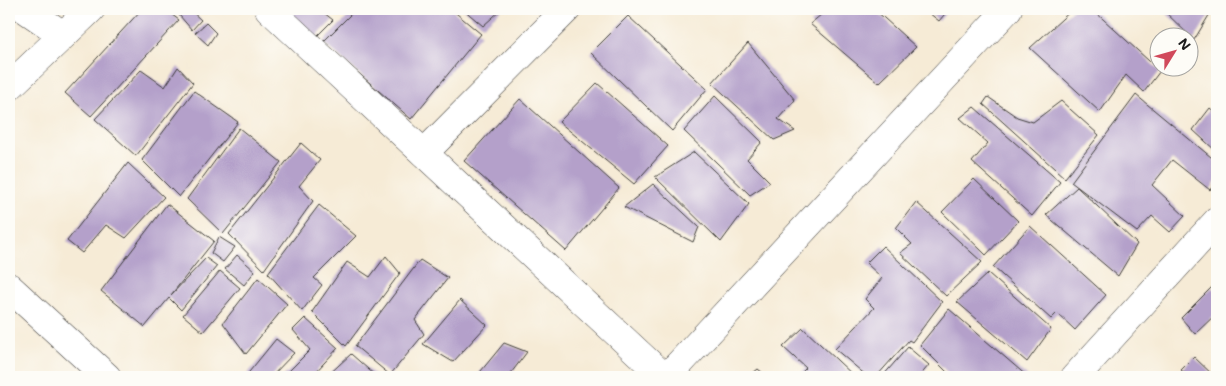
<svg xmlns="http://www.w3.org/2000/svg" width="1226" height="386" font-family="Mali,sans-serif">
  <rect width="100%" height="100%" fill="#fdfcf7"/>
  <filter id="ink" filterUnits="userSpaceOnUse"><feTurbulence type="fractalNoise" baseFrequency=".02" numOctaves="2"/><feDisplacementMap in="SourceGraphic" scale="10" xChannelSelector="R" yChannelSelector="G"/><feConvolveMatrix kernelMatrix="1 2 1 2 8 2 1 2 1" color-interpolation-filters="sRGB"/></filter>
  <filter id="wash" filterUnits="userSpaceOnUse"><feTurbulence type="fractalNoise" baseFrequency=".0096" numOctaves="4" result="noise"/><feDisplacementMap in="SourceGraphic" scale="20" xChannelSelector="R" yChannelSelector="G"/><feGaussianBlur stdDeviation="1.12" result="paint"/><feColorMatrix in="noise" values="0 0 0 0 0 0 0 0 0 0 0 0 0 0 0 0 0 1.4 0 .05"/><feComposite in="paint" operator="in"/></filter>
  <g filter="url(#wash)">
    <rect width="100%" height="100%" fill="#f6ebd6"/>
    <g id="blocks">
      <g fill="#b4a0ca">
        <path d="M142,9H164L179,20L91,116L65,93Z"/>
        <path d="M184,9H189L201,20L192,30L179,15Z"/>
        <path d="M286,9H319L333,20L316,37Z"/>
        <path d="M356,9H451L481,34L411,119L323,42Z"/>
        <path d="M463,9H502L483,26Z"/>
        <path d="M828,9H874L916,47L879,83L810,24Z"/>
        <path d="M924,9H949L939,21Z"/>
        <path d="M1073,9H1092L1160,71L1144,92L1126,75L1100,112L1030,48Z"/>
        <path d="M1162,9H1208L1211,12L1194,40Z"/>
        <path d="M628,16L707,89L672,131L591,53Z"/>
        <path d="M206,23L216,33L208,45L195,33Z"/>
        <path d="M748,43L795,100L778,119L795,131L774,140L712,83Z"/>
        <path d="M178,67L193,83L136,156L95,119L141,70L165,87Z"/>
        <path d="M597,83L668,146L634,184L559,122Z"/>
        <path d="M194,91L238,122L179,197L142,160Z"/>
        <path d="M1136,95L1217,162V180L1210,190L1172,160L1152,185L1185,216L1170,232L1152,216L1137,232L1071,182Z"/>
        <path d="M715,96L762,142L747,159L770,182L750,195L684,131Z"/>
        <path d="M988,97L1017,117L1033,122L1061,101L1099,135L1065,178L983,104Z"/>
        <path d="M520,99L619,188L566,251L464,161Z"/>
        <path d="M974,107L1060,182L1032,216L972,162L988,143L960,118Z"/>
        <path d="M1210,108L1217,114V152L1193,130Z"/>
        <path d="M239,128L281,162L223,234L187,199Z"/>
        <path d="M301,143L320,160L299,186L313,201L264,270L229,234Z"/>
        <path d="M694,152L749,204L721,242L655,177Z"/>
        <path d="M128,163L164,197L126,238L106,225L82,253L67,241Z"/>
        <path d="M974,179L1018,221L986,255L942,212Z"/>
        <path d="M653,184L699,227L693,242L624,207Z"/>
        <path d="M1077,187L1137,244L1118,276L1046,215Z"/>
        <path d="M916,202L982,262L946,296L900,253L912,244L896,228Z"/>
        <path d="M167,204L214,241L171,295L206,258L217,266L181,310L169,298L145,327L101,291Z"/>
        <path d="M319,205L356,236L314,278L322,285L302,311L268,273Z"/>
        <path d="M1030,226L1106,295L1075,330L1057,313L1051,319L993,267Z"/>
        <path d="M219,237L235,247L223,262L211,253Z"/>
        <path d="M883,246L942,302L912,342L909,340L876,377H868L835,349L874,308L865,299L882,278L866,263Z"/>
        <path d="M237,255L255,271L244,285L225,269Z"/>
        <path d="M386,256L400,273L346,346L312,312L347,262L370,277Z"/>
        <path d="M420,260L448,278L415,320L424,334L390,375L355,346Z"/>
        <path d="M220,271L240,288L203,332L183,315Z"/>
        <path d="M988,273L1051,329L1027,362L957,302Z"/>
        <path d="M258,278L287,304L246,354L223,323Z"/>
        <path d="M1212,287L1217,291V313L1195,334L1181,318Z"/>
        <path d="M460,300L487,325L453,362L423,344Z"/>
        <path d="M949,309L1028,377H952L920,345Z"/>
        <path d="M305,318L338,348L311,377H283L310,350L293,330Z"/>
        <path d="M803,328L855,377H797L806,368L783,347Z"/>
        <path d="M276,339L294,353L271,377H245Z"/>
        <path d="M504,343L527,352L508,377H476Z"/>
        <path d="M908,347L929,365L919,377H882Z"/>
        <path d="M351,354L377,377H326Z"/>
        <path d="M1194,357L1215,377H1189L1181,370Z"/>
        <path d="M758,369L768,377H748Z"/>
      </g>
    </g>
  </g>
  <g filter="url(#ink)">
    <use href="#blocks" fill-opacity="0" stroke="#3d3b38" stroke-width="1"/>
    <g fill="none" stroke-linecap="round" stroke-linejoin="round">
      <g stroke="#3d3b38" stroke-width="29">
        <g id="minor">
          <path d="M25,9L63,35"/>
          <path d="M269,9L664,377"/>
          <path d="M9,87L91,9"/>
          <path d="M424,153L567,9"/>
          <path d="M9,287L107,377"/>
          <path d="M667,377L1008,9"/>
          <path d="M1075,377L1217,221"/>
        </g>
      </g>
      <use href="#minor" stroke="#fff" stroke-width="28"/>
    </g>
  </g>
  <rect width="1226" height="386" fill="none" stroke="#fdfcf7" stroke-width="30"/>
  <g transform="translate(1174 52) rotate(53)"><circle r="24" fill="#fdfcf7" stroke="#a3a29f"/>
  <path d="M0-4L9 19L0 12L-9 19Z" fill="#d1495b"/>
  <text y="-8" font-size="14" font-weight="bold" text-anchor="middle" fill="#1c1c1c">N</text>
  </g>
</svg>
